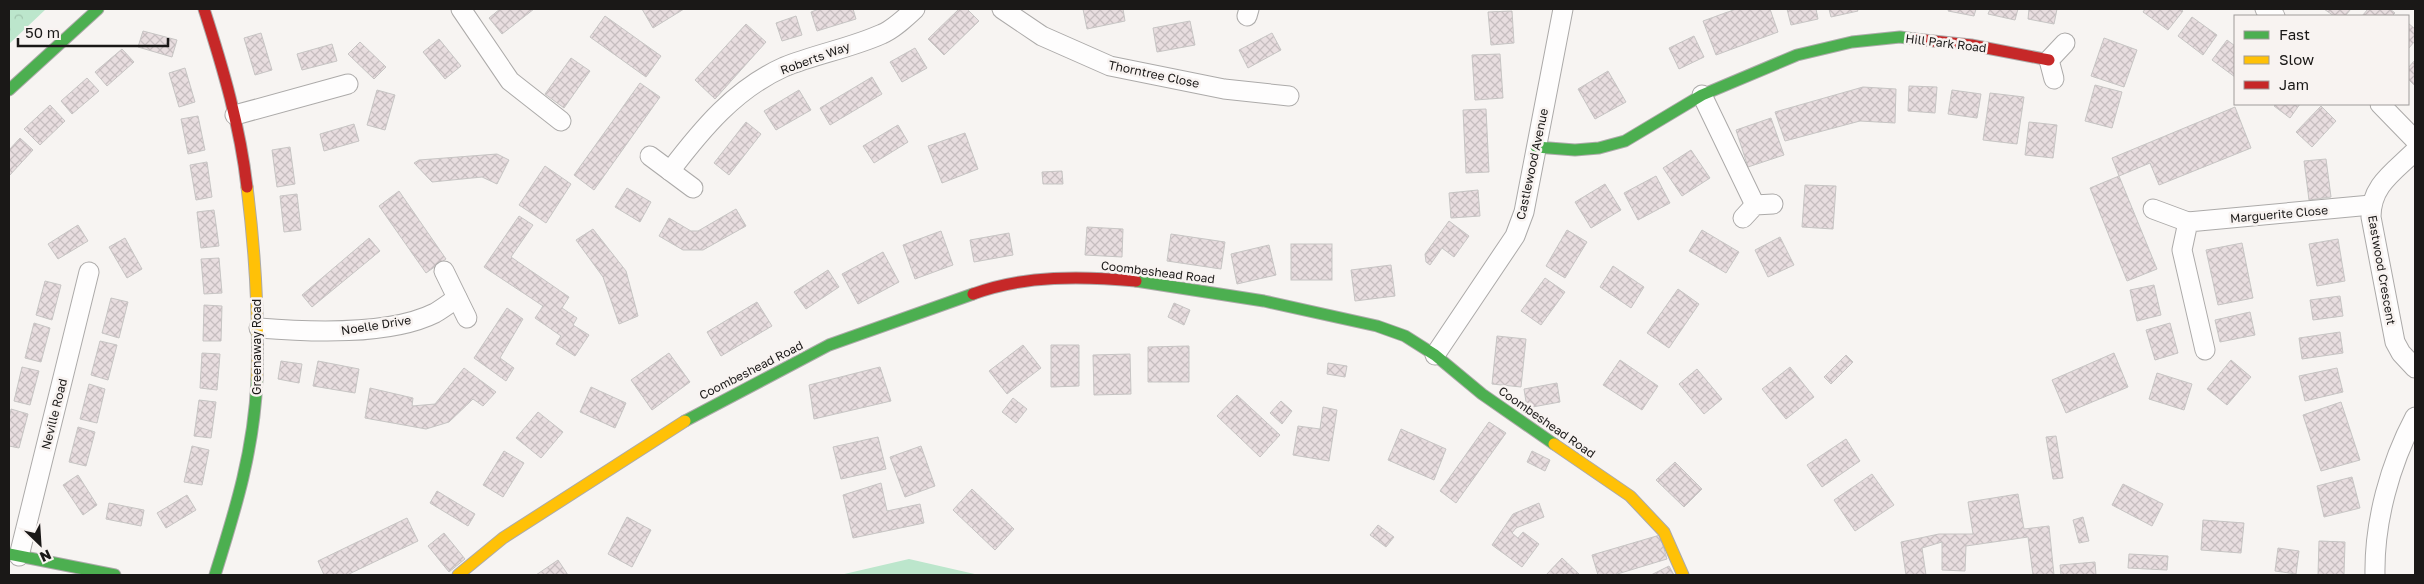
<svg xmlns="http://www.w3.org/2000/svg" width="2424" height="584" font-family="'Golos Text',sans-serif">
  <defs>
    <pattern id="forest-crowns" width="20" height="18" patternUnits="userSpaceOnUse" patternTransform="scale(1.25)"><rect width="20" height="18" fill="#bce6cc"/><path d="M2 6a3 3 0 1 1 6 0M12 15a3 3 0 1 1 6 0" fill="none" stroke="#a1c5ae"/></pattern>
    <pattern id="building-cross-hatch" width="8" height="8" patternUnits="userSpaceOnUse" patternTransform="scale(1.25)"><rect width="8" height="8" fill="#e8dddf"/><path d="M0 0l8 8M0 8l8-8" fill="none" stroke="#c6bdbf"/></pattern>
  </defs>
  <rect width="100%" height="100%" fill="#f7f4f2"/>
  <path fill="#bce6cc" d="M909,559L979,575H840Z"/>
  <path fill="url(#forest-crowns)" d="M9,9H46L9,44Z"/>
  <g fill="url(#building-cross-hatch)" stroke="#c7c5c4">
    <path d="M500,9H534L502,34L489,18Z"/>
    <path d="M642,9H684L653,28Z"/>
    <path d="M819,9H853L856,19L817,31L811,12Z"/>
    <path d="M959,9H967L979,21L944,55L928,39Z"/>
    <path d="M1083,9H1123L1125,21L1087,29Z"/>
    <path d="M1736,9H1770L1778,32L1716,55L1703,21Z"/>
    <path d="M1787,9H1816L1818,19L1791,25Z"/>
    <path d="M1829,9H1857L1858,11L1831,17Z"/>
    <path d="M1949,9H1976L1974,16L1948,11Z"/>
    <path d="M1990,9H2018L2015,20L1988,14Z"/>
    <path d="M2029,9H2057L2054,24L2028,19Z"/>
    <path d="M2145,9H2180L2183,11L2168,30L2143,12Z"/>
    <path d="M2324,9H2351L2345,16H2334Z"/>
    <path d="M2368,9H2390L2395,13L2392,16H2362Z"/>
    <path d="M1512,11L1514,43L1491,45L1488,12Z"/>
    <path d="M605,16L661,56L646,77L590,37Z"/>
    <path d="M796,16L802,35L782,41L776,23Z"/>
    <path d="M2192,17L2217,35L2203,55L2178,36Z"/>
    <path d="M1190,21L1195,45L1157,52L1153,28Z"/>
    <path d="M2408,23L2415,29V41L2408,49Z"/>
    <path d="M746,24L766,42L715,99L695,80Z"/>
    <path d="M143,31L177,40L172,57L138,47Z"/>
    <path d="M261,33L272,70L255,75L244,38Z"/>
    <path d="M1272,33L1281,50L1248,68L1239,50Z"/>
    <path d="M1694,36L1704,57L1679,69L1669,48Z"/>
    <path d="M2104,38L2137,50L2124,87L2091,76Z"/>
    <path d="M439,39L461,66L445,79L423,52Z"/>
    <path d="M2227,40L2235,46V77L2212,60Z"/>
    <path d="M360,42L386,67L374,79L348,54Z"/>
    <path d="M332,44L337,61L302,70L297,54Z"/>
    <path d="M915,48L927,68L902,82L890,62Z"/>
    <path d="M122,49L134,62L107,86L95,72Z"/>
    <path d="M1500,54L1503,98L1475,100L1472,55Z"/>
    <path d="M571,58L590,71L564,108L545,94Z"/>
    <path d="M2415,60V86L2408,79V68Z"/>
    <path d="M185,68L195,102L179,107L169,73Z"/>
    <path d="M1608,71L1626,102L1595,119L1578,89Z"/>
    <path d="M872,77L882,94L830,125L820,108Z"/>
    <path d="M87,78L99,91L72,114L61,101Z"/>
    <path d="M640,83L660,97L594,190L574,175Z"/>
    <path d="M2095,85L2122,92L2112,128L2085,121Z"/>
    <path d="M1909,86L1937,87L1935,113L1908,111Z"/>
    <path d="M1863,87L1896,89L1895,123L1860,121L1785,141L1775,112Z"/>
    <path d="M377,90L395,95L385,130L367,125Z"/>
    <path d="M799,90L811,110L776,130L764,111Z"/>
    <path d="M1952,90L1981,94L1977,118L1948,114Z"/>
    <path d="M1990,93L2024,97L2017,144L1983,140Z"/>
    <path d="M2276,104H2300L2290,118L2274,106Z"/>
    <path d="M50,105L65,121L40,145L24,129Z"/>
    <path d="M2321,106L2336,121L2312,147L2296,132Z"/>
    <path d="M2235,107L2251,148L2159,185L2150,163L2119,176L2157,269L2127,281L2090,188L2119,176L2112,158Z"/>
    <path d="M1486,109L1489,172L1466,173L1463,110Z"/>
    <path d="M198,116L205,150L188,154L181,119Z"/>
    <path d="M1771,118L1784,155L1748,167L1736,130Z"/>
    <path d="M746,122L761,134L729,175L714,163Z"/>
    <path d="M2029,122L2057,125L2053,158L2025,155Z"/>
    <path d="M354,124L359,141L324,151L320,134Z"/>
    <path d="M898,125L908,142L874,163L863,146Z"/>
    <path d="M965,133L978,169L942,183L928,146Z"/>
    <path d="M20,138L33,150L9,176V150Z"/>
    <path d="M290,147L295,184L277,187L272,150Z"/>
    <path d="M1691,150L1710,178L1682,196L1663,168Z"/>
    <path d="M497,154L509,160L497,184L482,177L432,182L414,163L419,160Z"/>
    <path d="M2326,159L2331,197L2309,200L2304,161Z"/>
    <path d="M207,162L212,197L196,200L190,165Z"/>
    <path d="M545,166L571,184L546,223L519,205Z"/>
    <path d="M1062,171L1063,184H1043L1042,172Z"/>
    <path d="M1656,176L1670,203L1638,220L1624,193Z"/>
    <path d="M1605,184L1621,210L1591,228L1575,202Z"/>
    <path d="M1805,185L1836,186L1833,229L1802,227Z"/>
    <path d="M627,188L651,202L640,222L615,207Z"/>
    <path d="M1478,190L1480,216L1451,218L1449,193Z"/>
    <path d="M399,191L446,259L426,273L379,206Z"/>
    <path d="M297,194L301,230L284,232L280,196Z"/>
    <path d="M736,209L746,226L703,250H683L659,236L669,218L691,231H698Z"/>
    <path d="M214,210L219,246L201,248L197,212Z"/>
    <path d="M519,216L533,225L511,257L569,297L562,308L577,318L573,325L589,335L575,356L556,344L561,336L535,318L543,306L484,267Z"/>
    <path d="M1449,221L1469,236L1454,257L1442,248L1430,265L1426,262L1425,254Z"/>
    <path d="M78,225L88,241L58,259L48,244Z"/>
    <path d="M1087,227L1123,229L1122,257L1085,255Z"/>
    <path d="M593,229L626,271L638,316L619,324L603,277L576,240Z"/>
    <path d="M1567,230L1587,242L1565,278L1546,266Z"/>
    <path d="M1702,230L1739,252L1726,273L1689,251Z"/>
    <path d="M941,231L953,265L915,279L903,245Z"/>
    <path d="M1009,233L1013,255L974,262L970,240Z"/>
    <path d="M1171,234L1225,242L1221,269L1167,261Z"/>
    <path d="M1780,237L1794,265L1768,277L1755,250Z"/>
    <path d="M125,238L142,269L127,278L109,247Z"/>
    <path d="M369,238L380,251L312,307L302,295Z"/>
    <path d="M2338,239L2345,281L2317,286L2309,244Z"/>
    <path d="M2242,243L2253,298L2218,305L2206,250Z"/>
    <rect x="1291" y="244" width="41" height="36"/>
    <path d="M1269,245L1276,275L1237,284L1231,254Z"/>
    <path d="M883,252L899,282L858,304L842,274Z"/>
    <path d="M219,258L222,293L204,294L201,259Z"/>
    <path d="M1391,265L1395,296L1355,301L1351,270Z"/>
    <path d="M1613,266L1644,287L1631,308L1600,287Z"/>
    <path d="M828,270L839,287L806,309L794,292Z"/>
    <path d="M1545,278L1565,292L1541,325L1521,311Z"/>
    <path d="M45,281L61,285L52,320L36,315Z"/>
    <path d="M2154,285L2161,315L2137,321L2130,290Z"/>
    <path d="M1678,289L1699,304L1669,348L1647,333Z"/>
    <path d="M2340,296L2343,316L2313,320L2310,300Z"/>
    <path d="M111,298L128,302L119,338L102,333Z"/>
    <path d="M757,302L772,326L721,356L707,332Z"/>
    <path d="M1174,303L1190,310L1184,325L1168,317Z"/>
    <path d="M204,305L222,306L221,341H203Z"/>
    <path d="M507,308L523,319L500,358L514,368L506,381L474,358Z"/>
    <path d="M2250,312L2255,335L2220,342L2215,320Z"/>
    <path d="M34,323L50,328L41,362L25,358Z"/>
    <path d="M2170,323L2178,353L2155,360L2146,330Z"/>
    <path d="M2340,332L2343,353L2302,359L2299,338Z"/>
    <path d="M1497,336L1526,339L1521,387L1492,384Z"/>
    <path d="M100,341L117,345L108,380L91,375Z"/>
    <path d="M1023,345L1041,368L1007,394L989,371Z"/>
    <path d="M1051,345H1079V386L1051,387Z"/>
    <path d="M1189,346V382H1148V347Z"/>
    <path d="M202,353L220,354L217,390L200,388Z"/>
    <path d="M669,353L690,382L652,410L631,380Z"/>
    <path d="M2114,353L2128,387L2066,413L2052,380Z"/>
    <path d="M1130,354L1131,394L1094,395L1093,355Z"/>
    <path d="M1846,355L1853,362L1831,384L1824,377Z"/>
    <path d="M1620,360L1658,386L1642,410L1603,385Z"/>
    <path d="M2231,360L2251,377L2227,405L2207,389Z"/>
    <path d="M281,361L302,364L299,383L278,379Z"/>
    <path d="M318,361L359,369L355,393L313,386Z"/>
    <path d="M1328,363L1347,366L1345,377L1327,374Z"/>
    <path d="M22,367L39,371L30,405L14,401Z"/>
    <path d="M880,367L891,401L814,419L809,385Z"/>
    <path d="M1790,367L1814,397L1786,419L1762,389Z"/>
    <path d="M464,368L496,392L483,406L473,399L449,422L426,429L365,418L370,388L413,398L412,406L435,404Z"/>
    <path d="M2337,368L2343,392L2305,401L2299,376Z"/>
    <path d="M1697,369L1722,399L1704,414L1679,384Z"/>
    <path d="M2157,373L2192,384L2184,410L2149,399Z"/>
    <path d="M1557,383L1560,402L1527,408L1524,389Z"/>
    <path d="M89,384L105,389L97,423L80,419Z"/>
    <path d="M591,387L626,403L615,428L580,412Z"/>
    <path d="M1237,395L1280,435L1260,457L1217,416Z"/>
    <path d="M1013,398L1027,409L1016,423L1002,412Z"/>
    <path d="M199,400L216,402L211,438L194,436Z"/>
    <path d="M1281,401L1292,411L1282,424L1270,413Z"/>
    <path d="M2341,402L2360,460L2321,471L2303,415Z"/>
    <path d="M1323,407L1337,410L1329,461L1293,455L1298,426L1320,429Z"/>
    <path d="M11,409L28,414L19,448L9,446V419Z"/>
    <path d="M538,412L563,432L541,458L516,438Z"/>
    <path d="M1489,422L1506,433L1456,503L1440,491Z"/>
    <path d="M78,427L95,432L86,466L69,462Z"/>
    <path d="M1401,429L1446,449L1434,480L1388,460Z"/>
    <path d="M2056,436L2063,478L2053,479L2046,437Z"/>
    <path d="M878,437L886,469L841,479L833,447Z"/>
    <path d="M1846,439L1860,461L1822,487L1807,465Z"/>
    <path d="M192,446L209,450L202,485L184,482Z"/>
    <path d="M921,446L935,486L905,497L890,457Z"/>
    <path d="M504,451L524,463L503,497L483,485Z"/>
    <path d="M1532,451L1550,460L1545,471L1527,462Z"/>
    <path d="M1675,462L1702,489L1684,507L1656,480Z"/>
    <path d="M1872,474L1894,505L1855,531L1834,500Z"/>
    <path d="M78,475L97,505L83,515L63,485Z"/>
    <path d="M2352,477L2360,508L2324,517L2317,486Z"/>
    <path d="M881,483L887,511L920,504L924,523L853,538L843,495Z"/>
    <path d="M2123,484L2163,504L2152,526L2112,505Z"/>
    <path d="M972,489L1014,529L995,550L953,510Z"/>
    <path d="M437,491L475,514L468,526L430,503Z"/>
    <path d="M2018,494L2024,529L2049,526L2054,575H2033L2028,537L1966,546L1965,571L1942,570V542L1922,548L1926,575H1906L1901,542L1939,534H1973L1968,502Z"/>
    <path d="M187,495L196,510L166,528L157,513Z"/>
    <path d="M109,503L144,510L141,526L106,519Z"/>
    <path d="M1539,503L1544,517L1516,528L1512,533L1518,538L1523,532L1539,544L1522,567L1492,545L1513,514Z"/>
    <path d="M627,517L651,530L632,567L608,554Z"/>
    <path d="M2083,517L2089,541L2079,543L2073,520Z"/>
    <path d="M407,518L418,541L347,575H324L318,561Z"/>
    <path d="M2203,520L2244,523L2241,553L2201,550Z"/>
    <path d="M1378,525L1394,537L1386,547L1370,535Z"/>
    <path d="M444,533L465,559L449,572L428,546Z"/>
    <path d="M1660,535L1667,559L1614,575H1598L1592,555Z"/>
    <path d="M2319,541L2345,542L2344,575H2318Z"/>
    <path d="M2278,548L2299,551L2296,574L2275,571Z"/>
    <path d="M2129,554L2168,556L2167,570L2128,568Z"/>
    <path d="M1562,558L1580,575H1546Z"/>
    <path d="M558,560L568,575H536Z"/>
    <path d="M2095,562L2096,575H2061L2060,565Z"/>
    <path d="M1669,566L1674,575H1651Z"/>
  </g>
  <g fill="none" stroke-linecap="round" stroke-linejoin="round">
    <g stroke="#acaaa9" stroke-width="21">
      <g id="street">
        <path d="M461,9L510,81L561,121"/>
        <path d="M1002,9L1042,36L1110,66L1224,89L1289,96"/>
        <path d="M2265,9L2275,16"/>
        <path d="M1247,16L1249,9"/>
        <path d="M2054,79L2049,60L2065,43"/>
        <path d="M1702,95L1755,205"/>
        <path d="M2380,104L2415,140"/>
        <path d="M235,115L348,84"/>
        <path d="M2415,151C2394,172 2371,185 2371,217L2395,342L2401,353L2415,368"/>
        <path d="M650,156L693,188"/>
        <path d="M670,171C702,129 735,89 784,67C816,54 851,48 882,34C894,29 905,18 915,9"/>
        <path d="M2153,209L2188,222"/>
        <path d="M1743,218L1755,205L1773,204"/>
        <path d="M444,271L467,318"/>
        <path d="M259,328C309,332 389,336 435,313C442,309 450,303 457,298"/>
        <path d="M2205,350L2182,250L2188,222L2371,205"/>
        <path d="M1435,355L1515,236L1524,212L1563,9"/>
        <path d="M19,556L89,272"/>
        <path d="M2375,575C2374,522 2390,464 2415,417"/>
      </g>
    </g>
    <g stroke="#acaaa9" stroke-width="13">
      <g id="fast">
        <path d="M9,90L98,9"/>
        <path d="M1536,147L1575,150L1599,148L1625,141L1702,95L1797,55L1852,42L1900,37L1914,39"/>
        <path d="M1136,281L1264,301L1377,326L1405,336L1435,355L1482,394L1554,444"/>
        <path d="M685,421L829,345L973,294"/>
        <path d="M9,554L115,575"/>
        <path d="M215,575C236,508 254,450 257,379"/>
      </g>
    </g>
    <g stroke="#acaaa9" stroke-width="13">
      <g id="slow">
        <path d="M247,187C255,251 259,315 257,379"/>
        <path d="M1554,444L1630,496L1664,532L1683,575"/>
        <path d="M458,575L503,538L685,421"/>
      </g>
    </g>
    <g stroke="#acaaa9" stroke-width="13">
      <g id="jam">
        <path d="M204,9C223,68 240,126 247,187"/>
        <path d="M1914,39L1971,45L2049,60"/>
        <path d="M973,294C1025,275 1082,276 1136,281"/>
      </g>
    </g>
    <use href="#street" stroke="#fefdfd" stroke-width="19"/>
    <use href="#fast" stroke="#4caf50" stroke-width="11"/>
    <use href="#slow" stroke="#ffc107" stroke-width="11"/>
    <use href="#jam" stroke="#c62828" stroke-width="11"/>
  </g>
  <g text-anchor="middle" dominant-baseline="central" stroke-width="5" stroke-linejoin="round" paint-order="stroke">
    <g font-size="12" fill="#1a1817" stroke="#f8f3f1">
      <text transform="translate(1946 43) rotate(7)">Hill Park Road</text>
      <text transform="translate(815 58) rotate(-20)">Roberts Way</text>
      <text transform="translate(1154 74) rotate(12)">Thorntree Close</text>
      <text transform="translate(1532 164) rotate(-78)">Castlewood Avenue</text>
      <text transform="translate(2279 214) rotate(-5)">Marguerite Close</text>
      <text transform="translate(2382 270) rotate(80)">Eastwood Crescent</text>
      <text transform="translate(1158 272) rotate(7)">Coombeshead Road</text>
      <text transform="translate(376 325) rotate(-9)">Noelle Drive</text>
      <text transform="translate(256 347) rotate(-90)">Greenaway Road</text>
      <text transform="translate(751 370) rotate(-27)">Coombeshead Road</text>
      <text transform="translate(54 414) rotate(-76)">Neville Road</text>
      <text transform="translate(1547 422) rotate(35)">Coombeshead Road</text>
    </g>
  </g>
  <rect width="2424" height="584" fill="none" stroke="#1a1817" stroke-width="20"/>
  <rect x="2234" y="15" width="175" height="90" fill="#f8f3f1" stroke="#9f9b9a"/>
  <rect x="2244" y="31" width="25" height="8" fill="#4caf50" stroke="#9f9b9a"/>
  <text x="2279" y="40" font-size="15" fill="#1a1817">Fast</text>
  <rect x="2244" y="56" width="25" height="8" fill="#ffc107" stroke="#9f9b9a"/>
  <text x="2279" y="65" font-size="15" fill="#1a1817">Slow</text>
  <rect x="2244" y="81" width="25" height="8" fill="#c62828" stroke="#9f9b9a"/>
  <text x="2279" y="90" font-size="15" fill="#1a1817">Jam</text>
  <g transform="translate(40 544) rotate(155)" stroke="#f8f3f1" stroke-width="4" paint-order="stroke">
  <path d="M0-4L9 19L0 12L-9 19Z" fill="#1a1817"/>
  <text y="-8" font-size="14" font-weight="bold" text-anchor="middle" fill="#1a1817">N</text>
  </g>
  <path d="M18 38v8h150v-8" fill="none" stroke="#1a1817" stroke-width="2.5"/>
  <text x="25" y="38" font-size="15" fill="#1a1817" stroke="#f8f3f1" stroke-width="4" paint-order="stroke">50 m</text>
</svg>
